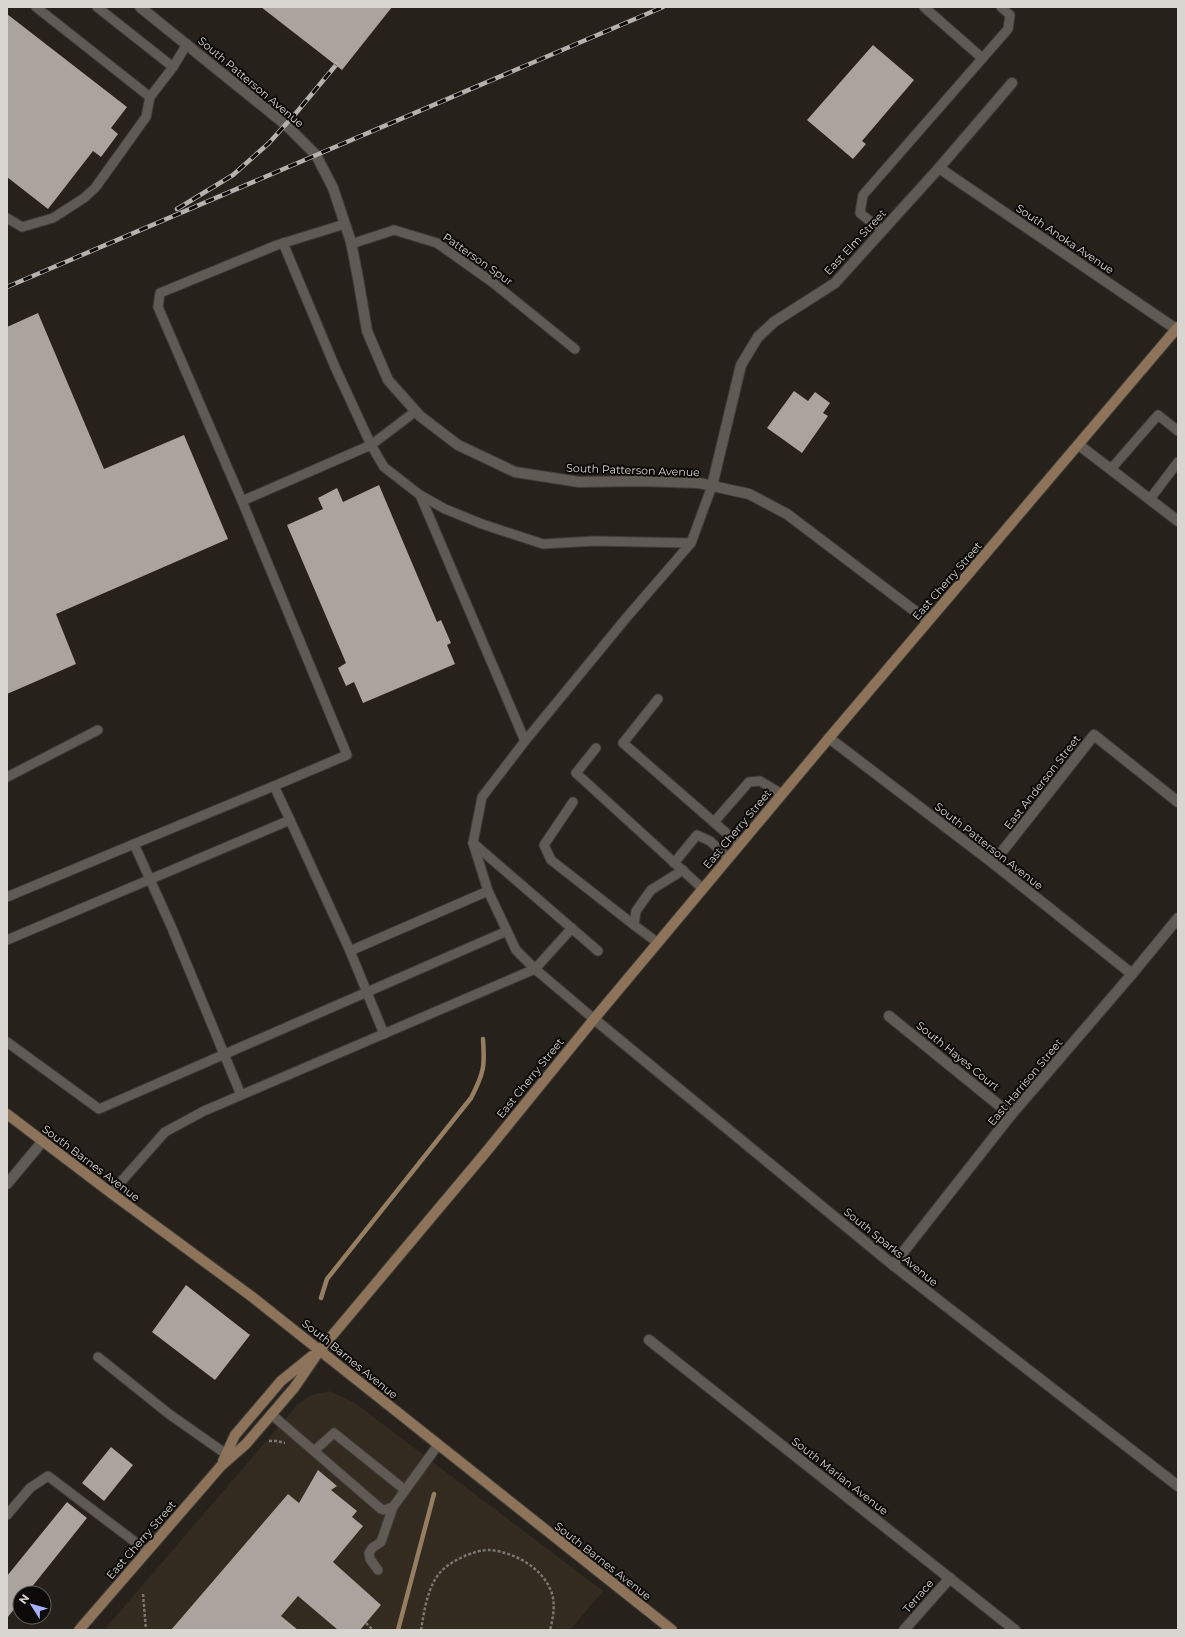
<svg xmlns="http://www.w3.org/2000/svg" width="1185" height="1637" font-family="Montserrat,sans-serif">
  <rect width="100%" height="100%" fill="#26211b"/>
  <path fill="#332a20" d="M329,1391L355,1403L603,1591L570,1630H104L298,1404L311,1395Z"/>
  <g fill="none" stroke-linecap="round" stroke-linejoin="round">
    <g stroke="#967e63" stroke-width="4.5">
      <path d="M321,1298L327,1279L471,1098C484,1073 485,1066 483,1039"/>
      <path d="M398,1630L434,1494"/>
    </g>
  </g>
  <g fill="#aba39d">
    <path d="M261,7H392L342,70Z"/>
    <path d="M7,14L127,107L111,128L118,134L101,157L93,151L48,209L7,177Z"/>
    <path d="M873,45L914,80L862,141L866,144L853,159L807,120Z"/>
    <path d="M38,313L104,469L184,435L228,539L56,614L76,664L7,694V327Z"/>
    <path d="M794,391L808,401L815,392L830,403L823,413L828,416L802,453L767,428Z"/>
    <path d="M379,485L437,622L441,620L451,643L447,645L455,664L363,703L354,682L346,686L338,668L346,663L287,525L323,509L318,498L337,488L343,502Z"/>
    <path d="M186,1285L250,1335L215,1380L152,1332Z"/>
    <path d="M111,1447L133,1465L104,1501L82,1483Z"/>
    <path d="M318,1470L337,1486L331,1490L357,1511L352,1517L363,1526L333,1562L381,1605L360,1630H338L298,1596L281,1616L298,1630H171L288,1494L299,1503Z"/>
    <path d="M67,1502L87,1518L27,1593H20V1602L7,1618V1576Z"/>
  </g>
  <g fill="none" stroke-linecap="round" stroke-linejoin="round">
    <g stroke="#3f3b37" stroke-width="11">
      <g id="lane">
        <path d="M36,7L150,97"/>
        <path d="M97,7L173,67"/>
        <path d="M924,7L982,58"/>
        <path d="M7,218L22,227L53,218L84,198L95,188L146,117L150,97L173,67L187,44"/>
        <path d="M882,231L860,213L863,195L1008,29L1010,15L1001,7"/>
        <path d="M283,243L335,367L371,445L416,411"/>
        <path d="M351,244L394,230L437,243L492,282L575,349"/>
        <path d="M1111,469L1158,415L1178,431"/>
        <path d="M420,495L525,741"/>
        <path d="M1150,499L1178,462"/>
        <path d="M242,501L371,445L384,467L420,495L445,509L482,524L543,544L594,541L691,543"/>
        <path d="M658,699L623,743L740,845"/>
        <path d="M596,748L576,773L703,889"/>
        <path d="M7,777L98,730"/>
        <path d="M573,802L544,845L551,860L634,925"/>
        <path d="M290,820L350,951L384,1034"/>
        <path d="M714,822L749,782L760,781L782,794"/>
        <path d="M473,843L598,951"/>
        <path d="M134,844L274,786L347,755L242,501L158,307L160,293L277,245L345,224"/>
        <path d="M674,863L697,835L710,841L728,858"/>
        <path d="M7,897L134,844L171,926L241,1095"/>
        <path d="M7,940L290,820L274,786"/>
        <path d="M658,943L634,925L636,911L651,890L683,870"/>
        <path d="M350,951L488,891"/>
        <path d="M594,1019L535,969L516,950L488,891L473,843L482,797L525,741L627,617L691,543L712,486"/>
        <path d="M7,1042L99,1109L507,931"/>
        <path d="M111,1193L165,1132L204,1111L535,969L572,928"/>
        <path d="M98,1357L169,1414L226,1454"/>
        <path d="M271,1414L381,1509L384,1510L393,1507L438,1445"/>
        <path d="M314,1451L334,1433L405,1490"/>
        <path d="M7,1515L30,1488L48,1476L147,1551"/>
        <path d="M378,1570L370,1559L369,1553L372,1548L381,1542L393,1507"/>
      </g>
    </g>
    <g stroke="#3f3b37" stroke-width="12">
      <g id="street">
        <path d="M140,7L286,125L316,155L333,188L351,242L358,278L367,331L388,380L420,416L458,445L515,472L579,482L641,481L699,483L749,494L787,514L928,621"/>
        <path d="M939,168L1176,329"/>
        <path d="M1079,445L1178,521"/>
        <path d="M712,486L741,365L758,337L774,322L835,283L939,168L1012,83"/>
        <path d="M829,738L993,863L1132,974"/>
        <path d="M993,863L1094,735L1178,802"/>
        <path d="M889,1016L1011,1115"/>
        <path d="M594,1019L893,1265L1178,1486"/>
        <path d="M7,1184L42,1142"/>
        <path d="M893,1265L1011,1115L1132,974L1178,918"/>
        <path d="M649,1340L1015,1630"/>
        <path d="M904,1630L950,1578"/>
      </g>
    </g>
    <g stroke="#3f3b37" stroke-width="12">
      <g id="secondary">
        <path d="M7,1114L111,1193L251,1296L672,1630"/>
        <path d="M223,1461L235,1435L281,1381L312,1356"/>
        <path d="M79,1630L221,1466L246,1444L294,1388L320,1350L486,1152L594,1019L829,738L1178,327"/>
      </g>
    </g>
    <g stroke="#7a7671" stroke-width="2.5" stroke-dasharray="3 2" stroke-linecap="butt">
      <path d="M269,1441H277L285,1443"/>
      <path d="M143,1594L146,1630"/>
      <path d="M366,1623L373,1630"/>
      <path d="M421,1630C424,1612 427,1590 438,1575C447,1562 475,1549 491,1550C516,1553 542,1568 551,1591C556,1603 553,1618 550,1630"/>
    </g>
    <use href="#lane" stroke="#605a54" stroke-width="9"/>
    <use href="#street" stroke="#605a54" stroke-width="10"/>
    <use href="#secondary" stroke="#8c7359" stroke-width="10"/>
    <g stroke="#b5b1ad" stroke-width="4.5">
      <g id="rail">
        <path d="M177,209L233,175L269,143L296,113L336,65"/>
        <path d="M7,287L663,7"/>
      </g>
    </g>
    <use href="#rail" stroke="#0d0b09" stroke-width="3" stroke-dasharray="9" stroke-linecap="butt"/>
  </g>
  <g text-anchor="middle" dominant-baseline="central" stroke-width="4" stroke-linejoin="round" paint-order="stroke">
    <g font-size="11" fill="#d9d6d2" stroke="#0d0b09">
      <text transform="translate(251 82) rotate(40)">South Patterson Avenue</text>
      <text transform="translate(1065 239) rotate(34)">South Anoka Avenue</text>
      <text transform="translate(855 242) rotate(-47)">East Elm Street</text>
      <text transform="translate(478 259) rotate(35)">Patterson Spur</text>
      <text transform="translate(633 470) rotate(2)">South Patterson Avenue</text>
      <text transform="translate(947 581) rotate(-49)">East Cherry Street</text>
      <text transform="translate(1042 782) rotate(-52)">East Anderson Street</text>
      <text transform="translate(737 829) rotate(-50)">East Cherry Street</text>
      <text transform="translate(989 846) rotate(38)">South Patterson Avenue</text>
      <text transform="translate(958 1056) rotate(39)">South Hayes Court</text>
      <text transform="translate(530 1078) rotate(-51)">East Cherry Street</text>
      <text transform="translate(1025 1082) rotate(-50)">East Harrison Street</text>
      <text transform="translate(91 1163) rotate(37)">South Barnes Avenue</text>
      <text transform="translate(891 1247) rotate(39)">South Sparks Avenue</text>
      <text transform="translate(350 1359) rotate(39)">South Barnes Avenue</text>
      <text transform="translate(840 1476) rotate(38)">South Marlan Avenue</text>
      <text transform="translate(141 1540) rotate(-49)">East Cherry Street</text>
      <text transform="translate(603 1561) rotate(38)">South Barnes Avenue</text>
      <text transform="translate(918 1596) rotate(-49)">Terrace</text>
    </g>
  </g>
  <rect width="1185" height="1637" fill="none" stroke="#d9d6d2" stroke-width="16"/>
  <g transform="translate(32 1605) rotate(307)"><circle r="19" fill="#0d0b09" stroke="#5f5c59"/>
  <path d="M0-3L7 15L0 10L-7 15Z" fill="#a5b1fc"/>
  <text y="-6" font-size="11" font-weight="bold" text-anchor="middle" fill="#d9d6d2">N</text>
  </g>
</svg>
